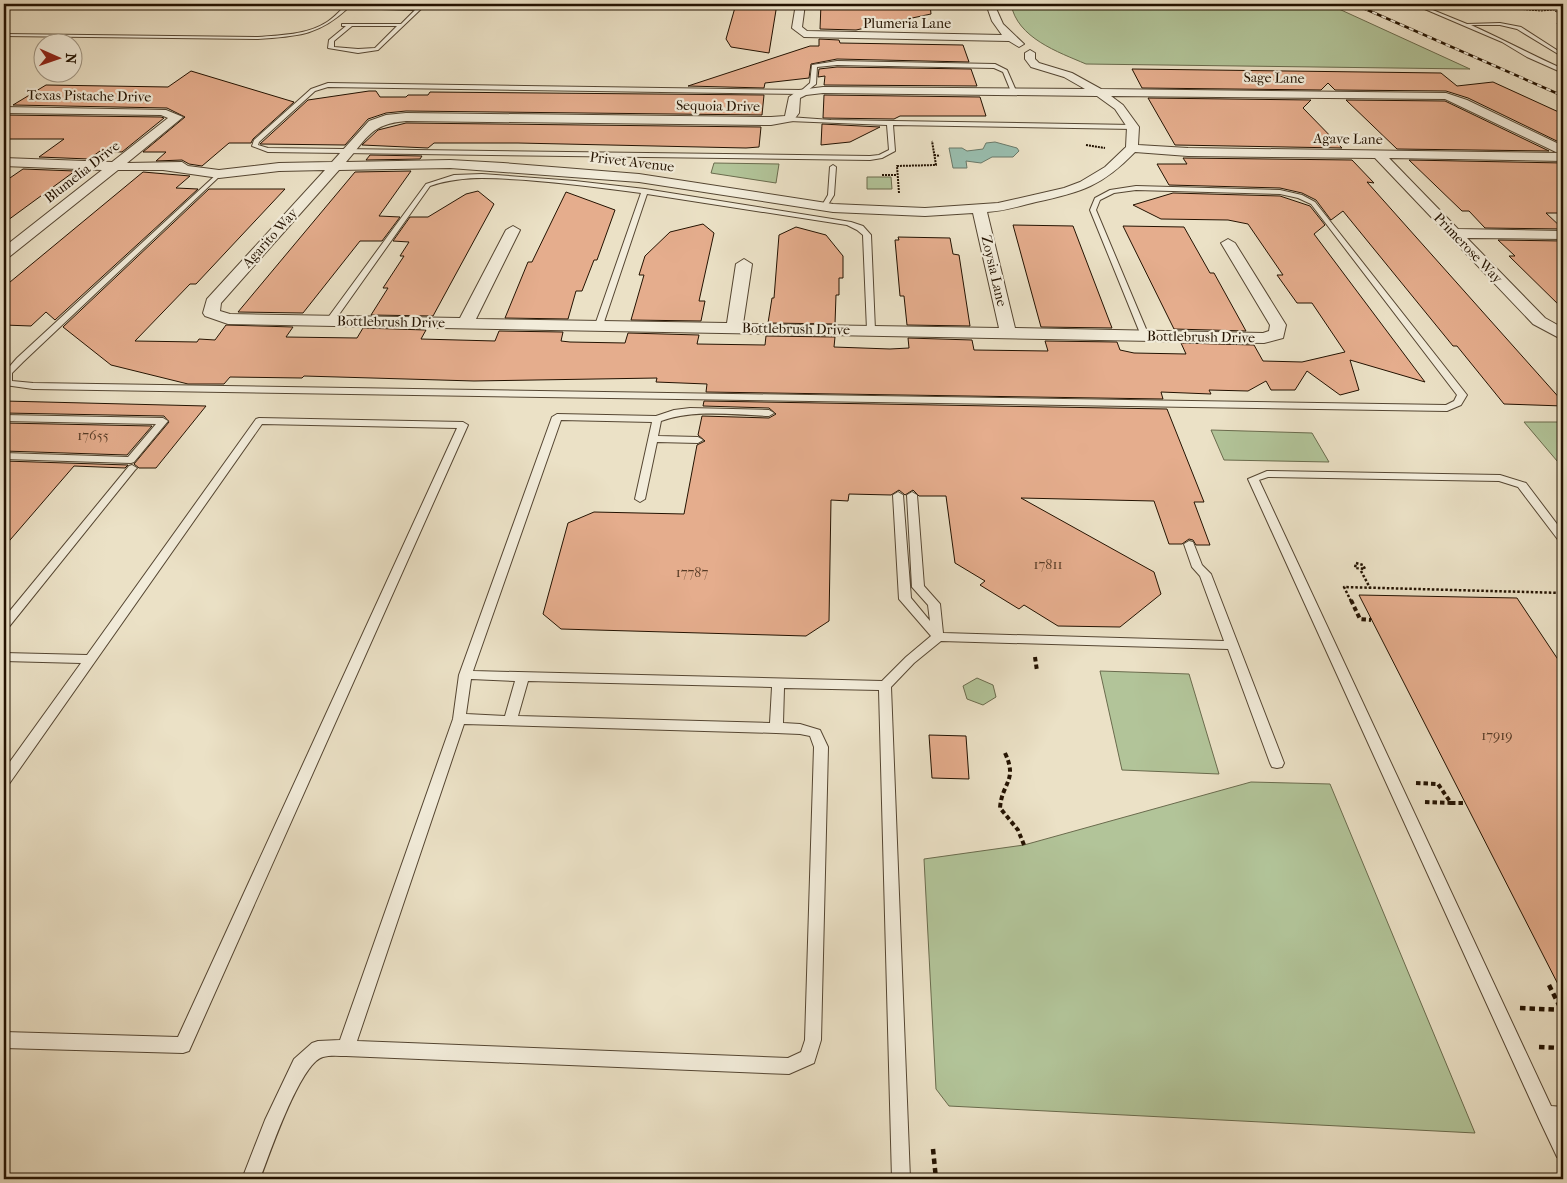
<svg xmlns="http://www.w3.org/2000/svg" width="1567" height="1183" font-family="'IM FELL French Canon',serif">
  <rect width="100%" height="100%" fill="#ebe1c6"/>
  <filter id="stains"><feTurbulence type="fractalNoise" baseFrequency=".004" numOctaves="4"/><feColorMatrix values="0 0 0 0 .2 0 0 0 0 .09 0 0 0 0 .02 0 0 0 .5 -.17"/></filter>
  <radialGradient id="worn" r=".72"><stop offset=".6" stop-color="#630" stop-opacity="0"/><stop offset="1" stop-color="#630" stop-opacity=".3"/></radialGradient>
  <g fill="#b2c499" stroke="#6a6b4d">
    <path d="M1011,4H1328L1470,69L1086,64C1058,52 1017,38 1011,4Z"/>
    <path d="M714,163L779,164L776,183L711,173Z"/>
    <path d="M867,177H891L892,189H867Z"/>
    <path d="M1524,422H1563V468Z"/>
    <path d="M1211,430L1312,433L1329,462L1224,460Z"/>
    <path d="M1100,671L1189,674L1219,774L1122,770Z"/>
    <path d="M977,678L993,685L996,697L983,705L967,699L963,686Z"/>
    <path d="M1251,782L1330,784L1475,1133L949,1106L936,1089L924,859L1024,845Z"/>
  </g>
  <path fill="#99beaf" stroke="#6a7969" d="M995,142L1017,148L1019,151L1013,157H992L981,163L966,161L967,168H953L949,148H962L967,151L983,149L986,143Z"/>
  <g fill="#e5ad8d" stroke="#231201">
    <path d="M736,4H777L769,53L731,47L726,39Z"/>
    <path d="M821,4H930L931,14L856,30L820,29Z"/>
    <path d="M819,39L839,40L840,43L963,45L969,62L837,59L811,64L809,78L765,83L764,88L688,86L810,46H819Z"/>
    <path d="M837,67L971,69L977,86L824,85L825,76L818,77L819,69Z"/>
    <path d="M1132,69L1441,73L1457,86L1493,82L1563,114V144L1468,98L1446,91L1335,90L1328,83L1321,90L1142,88Z"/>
    <path d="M191,71L294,102L253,139L251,143H229L202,166L189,164L182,160L156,161L166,152H143L185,117L167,108L13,105L46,85L168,87Z"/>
    <path d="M369,91H376L380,97H406L408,95H428L430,92L764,95L762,115L406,111L386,113L368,119L345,145L260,144L308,100Z"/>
    <path d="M824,95L980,97L986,116H900L894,119L823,118Z"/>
    <path d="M1148,98L1311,100L1303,108L1342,148L1175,145Z"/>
    <path d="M1346,100L1445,101L1549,151L1397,149Z"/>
    <path d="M4,115L161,117L164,118L122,152L100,151L89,159L39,157L64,139H4Z"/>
    <path d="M406,123L761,127L759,147L746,148L518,143H434L428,148L362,145L378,130Z"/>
    <path d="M822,124L880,127L850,142L821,145Z"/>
    <path d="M370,155L422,156L420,159L366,160Z"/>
    <path d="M1183,158L1352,160L1374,183L1367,182L1563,402V406L1504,404L1457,346H1453L1343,211L1331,220L1316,200L1302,193L1280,188L1169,185L1157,164H1187Z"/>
    <path d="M1409,160L1563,163V213H1546L1563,229L1485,228L1469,211H1462Z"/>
    <path d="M23,169L75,171L4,223V182Z"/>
    <path d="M411,171L379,216L400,217L382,241H360L303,313L238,312L355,172Z"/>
    <path d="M143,172L190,176L176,188L198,189L55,320L46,312L31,326L4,325V287Z"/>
    <path d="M209,189H285L196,284H190L135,341L197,342L199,339L215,340L226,325L293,327L286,337L357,338L363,328L426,330L421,339L495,341L499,331L563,332L561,341L570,342L625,343L628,333L699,335L697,344L765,345L766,336L835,337L834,347L890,349L909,348L908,338L972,340L974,350L1048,351L1045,341L1117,342L1120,350L1134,353L1186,354L1181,343L1254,345L1263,361L1302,362L1345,352L1312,303H1297L1277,275H1283L1248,224L1228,220L1161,219L1133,205L1173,193L1280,196L1310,206L1325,225L1314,234L1425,382L1350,360L1359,390L1340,395L1307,371L1295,390H1271L1266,381L1248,391L1209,390L1211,394L1161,392L1163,399L706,392L707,384L656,382L657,378L474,381L304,376L302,378L230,377L224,384H188L111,365L63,327Z"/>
    <path d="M478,191L494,204L433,316L371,315L388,288H383L404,256H400L409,242L393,241L410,217H428L466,194Z"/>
    <path d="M566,192L615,210L597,260H594L582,291H576L568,319L505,318L528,262H532Z"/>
    <path d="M703,224L714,233L699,301H705L701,321L631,320L644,275H639L645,256L670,232Z"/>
    <path d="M1013,225L1073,226L1112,328L1041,327Z"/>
    <path d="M1123,226L1184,227L1210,273H1214L1246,331L1174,329Z"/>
    <path d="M796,227L826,235L843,256V278H839V295H836L835,324L768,323L772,298H774L779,235Z"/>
    <path d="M898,237L950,238L953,254L959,255L970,326L907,325L904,296H900L895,240H899Z"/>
    <path d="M1498,240L1563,241V309L1509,256H1515Z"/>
    <path d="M4,401L206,406L156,468H139L134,464L169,422L164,416L4,413Z"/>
    <path d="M704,401L1167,409L1204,502H1194L1210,545H1196L1193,540L1189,539L1182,544H1169L1154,501L1021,498L1154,572L1161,594L1120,627L1058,626L1024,605L1019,609L980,585L985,581L955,563L946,496H919L913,490L905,495L899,490L891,495L849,494L848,501L831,500L829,621L806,636L561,629L543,614L568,523L594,512L684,514L697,445L705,441L698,435L702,416L769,418L776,414L769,408L703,406Z"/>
    <path d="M4,423L152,426L127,455L4,451Z"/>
    <path d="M4,461L128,465L125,468L74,466L4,547Z"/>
    <path d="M1359,595L1517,598L1563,667V994Z"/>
    <path d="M929,735L966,736L969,779L932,778Z"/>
  </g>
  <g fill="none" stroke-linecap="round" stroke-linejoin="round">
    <g stroke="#554632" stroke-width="2">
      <g id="service">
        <path d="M348,4H353L352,6L421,9L378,50L358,53L328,48L329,40L346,26H342V24H401L415,10L348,8C318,36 297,36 258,39L4,36V34L258,37C281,35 307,35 327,22C335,17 341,9 348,4ZM352,26H397L375,48L358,49L334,47V41Z"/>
        <path d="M1413,4H1418L1467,24L1500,23L1521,27L1563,54V57L1517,29L1500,25H1471C1502,39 1532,55 1563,69V73L1527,57L1502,42Z"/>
        <path d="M837,61L995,64L1007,70L1017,93L1012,94L1003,72L994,68L837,65L817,67L816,84L803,94L328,87L315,91L259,142L258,145L268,148L870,156L879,155L889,150L887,125L789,121L786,119L789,117L831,120L1133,125L1136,127L1133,129L893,125L895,151L882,158L870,160L268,152L252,146L254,140L311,89L328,83L802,90L810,83L812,65Z"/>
        <path d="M833,165L836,167L834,195L826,208L824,209L821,207L828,195L830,167Z"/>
        <path d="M219,172L221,173V175L23,362L12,373V381L33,383L1446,405L1454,401L1457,395L1311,204L1298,198L1280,194L1136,190L1114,193L1100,200L1096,210L1149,336L1148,338H1142L1090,210L1095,198L1110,190L1136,186L1280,190L1302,195L1315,202L1467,395L1461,405L1447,411L33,389L5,385L4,373L17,358Z"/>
        <path d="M482,174L575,181L645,189L851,222L863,226L871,235L875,330L871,332L867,330L863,235L857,230L847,225L647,194L603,325L596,327L595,325L641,193C603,188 564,183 526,180C493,178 462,175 430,186L333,323H327V319L426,184L454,175Z"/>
        <path d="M690,408L769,410L774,413L769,416C734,415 695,409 661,421L658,436L698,437L703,440L698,443L657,442L645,499L640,502L635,499L652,422L561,420L473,671L882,681L906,657L931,636L899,599L893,495L898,492L903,495L911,598L930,621L928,605L912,587L907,495L912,492L917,495L924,586L940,604L943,633L1224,641L1200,576L1192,567L1184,544L1189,541L1193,542L1202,565L1211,574L1284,763L1282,767L1277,768L1272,767L1270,763L1228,649L941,641L914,663L891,687L910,1179H892L879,690L784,688L783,723L800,724L820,730L828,747L821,1040L814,1063L789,1074L346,1056C339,1056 330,1055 323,1057C300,1063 269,1156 260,1179H242L265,1120L294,1059L312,1043L318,1041L340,1040L453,719L459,675L552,417L557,414L656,416L674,410ZM471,679L515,681L505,716L466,714ZM528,681L772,687L770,723L518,716ZM464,724L776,733L800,734L810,736L814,747L805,1040L801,1052L788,1058L357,1041Z"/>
        <path d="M4,415L163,418L168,421L134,462L131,463L4,459V453L128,457L156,424L4,421Z"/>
        <path d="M259,418L463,422L468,425L189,1051L183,1053L4,1048V1032L178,1037L457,428L262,424L9,784L4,785V770L81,663L4,661V653L87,655L256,419Z"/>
        <path d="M132,465L137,468L135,470L8,628L4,629V618L129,466Z"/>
        <path d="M1267,471L1500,475L1526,483L1563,532V542L1559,541L1518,487L1499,481L1268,477L1259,480L1551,1106L1563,1107V1123L1559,1124L1563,1132V1160L1557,1157L1540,1121L1248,479Z"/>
      </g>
    </g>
    <g stroke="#554632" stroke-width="2">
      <g id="minor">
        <path d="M796,4H805L802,27L807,31L1002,35L992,21L986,4H994L1003,24L1024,44L1019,47L1009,41L804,37L792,28Z"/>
        <path d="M1030,50L1035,53V59L1039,63L1072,73L1101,89L1446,93L1467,100L1563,146V161L1389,158L1458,229L1563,231V239L1467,238L1545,318L1563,328V340L1533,324L1375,158L1188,156L1135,152C1102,186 1082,192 1036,202C1020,206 1004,211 987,212L1015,328L1263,333L1269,331L1270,325L1221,243L1228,239L1235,243L1286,325L1283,338L1264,343L228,324L205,316L203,313L207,299L325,170L279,171L219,178L163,170H118L9,257L4,258V247L102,170L4,166V158L112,162L168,118L161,115L4,113V107L166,110L183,117L127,163L182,162L188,166L219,170L279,163L332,162L369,121L386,115L406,113L771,117L785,116L789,97L799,90L823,87L1085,89L1064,77L1031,67L1025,59V53ZM823,93L1097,96L1115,109L1127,127L1126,147L1105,167L1080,182L1064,188L998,203L925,208L833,204L639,174L503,163L450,160L346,162C368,137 371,124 406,121L771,125L793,121L799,113L800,98L806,95ZM1111,96L1445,99L1558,153L1188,148L1138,145L1139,127L1123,105ZM450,168L639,182L833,212L925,216L973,213L999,328L743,324L752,264L744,259L736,264L727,323L476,319L520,230L513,226L506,230L460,318L230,314L220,311L221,303L339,170Z"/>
      </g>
    </g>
    <g stroke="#231201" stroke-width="1" stroke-dasharray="2 1" stroke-linecap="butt">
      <path d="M1517,9L1541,11L1563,9"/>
      <path d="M1555,11L1563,15"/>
      <path d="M1560,32L1557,23H1563"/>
    </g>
    <g stroke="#231201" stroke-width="2" stroke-dasharray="2 1" stroke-linecap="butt">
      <path d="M1086,145L1105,148"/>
      <path d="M934,155L940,156"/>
      <path d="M882,175H897"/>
      <path d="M899,193L897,166L936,165L932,141"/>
    </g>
    <g stroke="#231201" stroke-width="2.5" stroke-dasharray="2.5 2" stroke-linecap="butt">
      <path d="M1356,563L1363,565L1365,569L1355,568Z"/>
      <path d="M1361,571L1370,588"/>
      <path d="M1351,601L1344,587L1563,593"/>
    </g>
    <g stroke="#231201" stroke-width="4" stroke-dasharray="4.5 3" stroke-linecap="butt">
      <path d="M1351,600L1360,619L1371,620"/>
      <path d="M1035,657L1037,671"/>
      <path d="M1005,753C1018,781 1002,782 1000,808L1018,830L1024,845"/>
      <path d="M1416,783L1438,784L1451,803H1465"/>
      <path d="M1425,802L1451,803"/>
    </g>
    <g stroke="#231201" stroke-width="4.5" stroke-dasharray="5.5 4" stroke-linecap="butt">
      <path d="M1549,985L1563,1013"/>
      <path d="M1520,1008L1562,1010"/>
      <path d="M1539,1047L1563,1048"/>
      <path d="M933,1149L936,1179"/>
    </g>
    <use href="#service" fill="#f2ecda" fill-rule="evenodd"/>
    <use href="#minor" fill="#f2ecda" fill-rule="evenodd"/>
    <g stroke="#231201" stroke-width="2.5">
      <path id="rail" d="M1354,4L1563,96"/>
    </g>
    <use href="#rail" stroke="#f2ecda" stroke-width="2" stroke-dasharray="5" stroke-linecap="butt"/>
  </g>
  <g text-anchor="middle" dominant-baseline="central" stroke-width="4.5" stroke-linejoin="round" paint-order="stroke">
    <g font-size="14" fill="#231201" stroke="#f2ecda">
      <text x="907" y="23">Plumeria Lane</text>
      <text transform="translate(1274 78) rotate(1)">Sage Lane</text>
      <text transform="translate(89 96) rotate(1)">Texas Pistache Drive</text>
      <text transform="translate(718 106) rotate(1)">Sequoia Drive</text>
      <text transform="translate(1348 139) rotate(1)">Agave Lane</text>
      <text transform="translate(632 162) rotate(7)">Privet Avenue</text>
      <text transform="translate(82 172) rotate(-38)">Blumelia Drive</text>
      <text transform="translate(270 238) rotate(-48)">Agarito Way</text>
      <text transform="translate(1468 248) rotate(46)">Primerose Way</text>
      <text transform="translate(994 271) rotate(77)">Zoysia Lane</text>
      <text transform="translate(391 322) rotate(1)">Bottlebrush Drive</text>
      <text transform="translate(796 329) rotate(1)">Bottlebrush Drive</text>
      <text transform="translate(1201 337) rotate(1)">Bottlebrush Drive</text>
    </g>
    <g font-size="14" fill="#543924">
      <text x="93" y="435">17655</text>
      <text x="1048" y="564">17811</text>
      <text x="692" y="572">17787</text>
      <text x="1497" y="735">17919</text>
    </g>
  </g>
  <rect width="1567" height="1183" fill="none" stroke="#ebe1c6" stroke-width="20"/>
  <rect x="5" y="5" width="1557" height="1173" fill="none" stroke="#231201" stroke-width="2.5"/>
  <rect x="10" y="10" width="1547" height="1163" fill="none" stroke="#231201"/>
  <g transform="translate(58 58) rotate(92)"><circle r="24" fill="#f2ecda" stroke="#9f9583"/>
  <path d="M0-4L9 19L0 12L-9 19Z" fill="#8f2418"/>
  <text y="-8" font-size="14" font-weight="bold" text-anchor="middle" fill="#231201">N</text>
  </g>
  <rect width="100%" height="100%" filter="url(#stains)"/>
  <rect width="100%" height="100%" fill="url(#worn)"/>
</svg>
